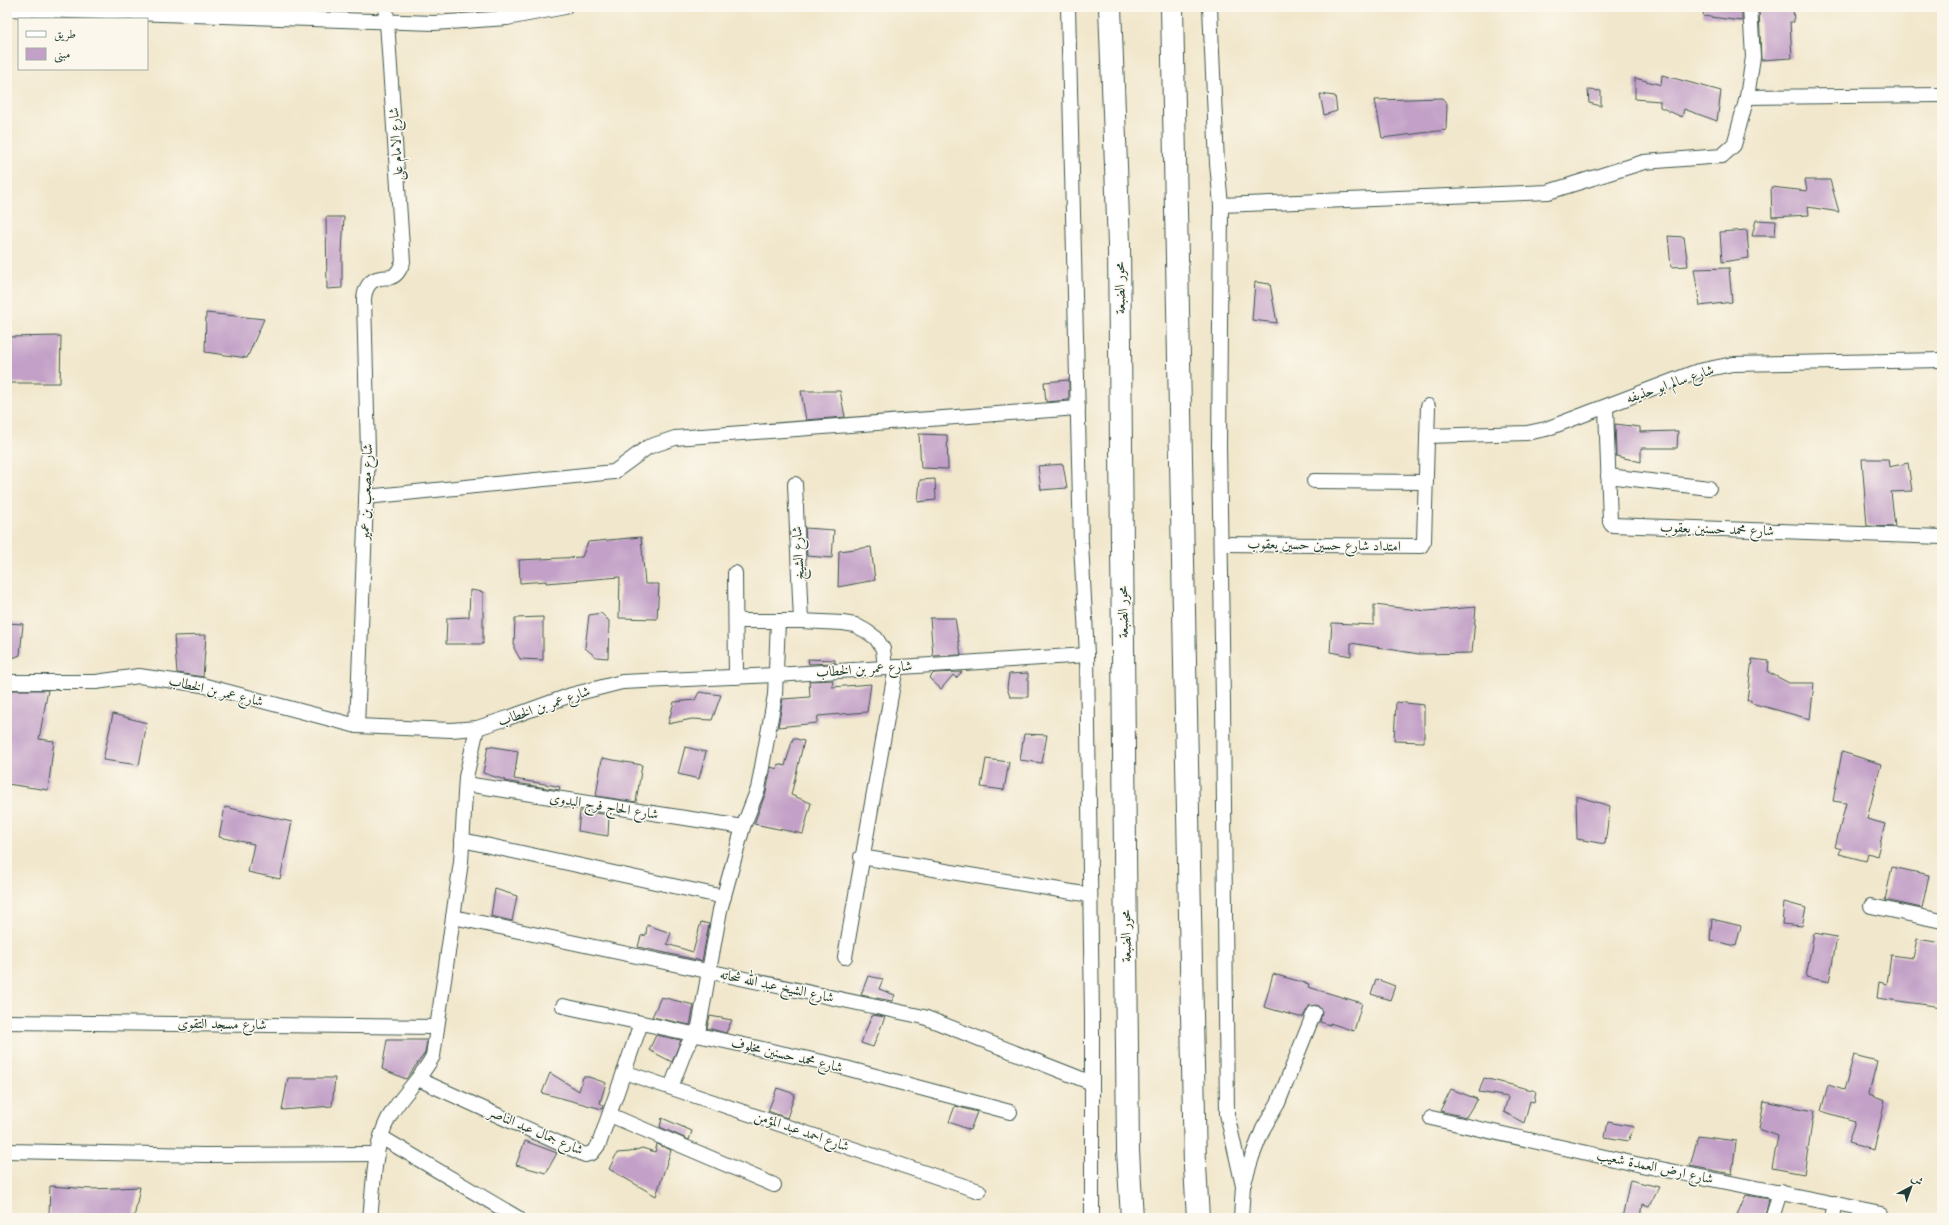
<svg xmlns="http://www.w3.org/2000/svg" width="1949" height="1225" font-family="Cardo,Amiri,serif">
  <rect width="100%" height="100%" fill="#fbf7ec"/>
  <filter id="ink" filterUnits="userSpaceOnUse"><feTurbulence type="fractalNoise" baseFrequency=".025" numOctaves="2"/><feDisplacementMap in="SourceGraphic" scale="8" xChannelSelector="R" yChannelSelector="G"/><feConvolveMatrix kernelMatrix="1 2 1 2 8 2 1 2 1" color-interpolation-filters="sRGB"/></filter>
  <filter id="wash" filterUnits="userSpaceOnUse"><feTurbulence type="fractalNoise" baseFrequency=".012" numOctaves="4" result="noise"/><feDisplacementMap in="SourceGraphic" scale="16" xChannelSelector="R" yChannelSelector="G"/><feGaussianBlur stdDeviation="0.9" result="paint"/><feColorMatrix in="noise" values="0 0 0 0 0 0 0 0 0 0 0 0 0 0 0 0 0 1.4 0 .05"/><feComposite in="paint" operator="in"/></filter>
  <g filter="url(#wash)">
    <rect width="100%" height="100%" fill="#f1e7cc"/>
    <g id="blocks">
      <g fill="#c2a0c7">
        <path d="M1704,7H1742V21L1703,16Z"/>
        <path d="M1759,7H1793L1794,22H1790L1792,58L1761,60Z"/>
        <path d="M1662,75L1721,91L1717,121L1684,109L1682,117L1660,107V101L1635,99V78L1661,85Z"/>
        <path d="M1588,90L1601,91V106L1589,103Z"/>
        <path d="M1320,94L1335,96L1337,111L1324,115Z"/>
        <path d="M1442,98L1447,104L1446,130L1382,138L1375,100Z"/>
        <path d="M1805,180H1830L1839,212L1808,207L1809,215L1772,217L1771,187L1807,191Z"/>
        <path d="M326,217H344L342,252V288L327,289Z"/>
        <path d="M1756,220L1776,221L1775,236H1752Z"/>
        <path d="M1747,230L1749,258L1722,262L1720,232Z"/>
        <path d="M1668,236L1684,237L1688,266L1671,267Z"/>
        <path d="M1729,268L1732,302L1700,306L1694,269Z"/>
        <path d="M1255,282L1270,284L1277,323L1252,320Z"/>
        <path d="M206,313L264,319L247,358L205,352Z"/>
        <path d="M61,336L60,383H7V337Z"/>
        <path d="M1069,380V400L1046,402L1044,382Z"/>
        <path d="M801,391H840L845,417L806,420Z"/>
        <path d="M1615,424L1640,427V432L1678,431L1677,448H1641V462L1616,456Z"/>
        <path d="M919,434L947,435L948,469L921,468Z"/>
        <path d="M1862,459H1888L1889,467L1908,463L1912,491L1891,492L1895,527L1867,526Z"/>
        <path d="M1063,464L1067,488L1041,490L1038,466Z"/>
        <path d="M935,479L936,500L918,502L920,480Z"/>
        <path d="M805,528L834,530L832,558L807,556Z"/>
        <path d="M641,537L645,584H659L657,619L619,618L620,577L546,583V581L520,583L519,560L582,557L588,542Z"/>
        <path d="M871,547L875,580L838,587L839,551Z"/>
        <path d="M470,590L483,592V644H446L447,618L469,617Z"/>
        <path d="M1374,605L1427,611L1476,607L1472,653L1419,654L1351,643V656L1330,652L1332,623L1374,625Z"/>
        <path d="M601,613L609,621L608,658L596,657L585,648L589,615Z"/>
        <path d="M543,617V660L520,659L514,648L515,618Z"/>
        <path d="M930,618H955L961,655L933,656Z"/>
        <path d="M7,623L23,624L20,655L8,660Z"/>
        <path d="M206,635L203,677L177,673L174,636Z"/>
        <path d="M808,659L835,660V663L809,664Z"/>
        <path d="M1752,659L1769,661L1768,672L1789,683H1814L1810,719L1751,703V700L1747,701Z"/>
        <path d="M962,672L956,678L953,675L941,689L929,678L934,673Z"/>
        <path d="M1028,673V697H1010L1007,688L1009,674Z"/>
        <path d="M833,680L832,687L871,684L867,712L818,716L817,723L778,727L783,699L810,697L809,681Z"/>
        <path d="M7,690H48L39,739L54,741L48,790L7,784Z"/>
        <path d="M699,692L721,695L712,720L692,719L668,724L674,702L695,700Z"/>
        <path d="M1396,702L1424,705V742L1394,741Z"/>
        <path d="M113,714L147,723L139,765L103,760Z"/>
        <path d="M1024,734L1047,735L1042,763L1020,760Z"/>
        <path d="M793,738L804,741L791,795L811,803L803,834L754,824L766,792L771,767L777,769L778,764L785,766Z"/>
        <path d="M488,746L518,751L514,779L551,785L560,787L559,790L504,781L505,780L483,773Z"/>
        <path d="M685,747L706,752L699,779L678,774Z"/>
        <path d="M1842,752L1881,764L1867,819L1885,824L1877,856L1868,853L1866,861L1839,854L1841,849L1835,847L1846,803L1833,801Z"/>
        <path d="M602,758L642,765L636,802L596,796Z"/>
        <path d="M986,759L1009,762L1004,790L981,787Z"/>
        <path d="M1576,796L1610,806L1605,844L1577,839Z"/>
        <path d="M225,807L292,822L280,879L248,872L254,844L219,837Z"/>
        <path d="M580,811L609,815L608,836L578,831Z"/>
        <path d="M1892,867L1929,875L1922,908L1885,900Z"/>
        <path d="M495,889L517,896L512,921L491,916Z"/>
        <path d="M1784,902L1806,908L1802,926L1782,924Z"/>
        <path d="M1712,919L1741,926L1736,946L1710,940Z"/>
        <path d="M701,922L709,924L702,961L638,947L641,936L646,935L647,925L671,933L667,944L693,952Z"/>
        <path d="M1814,933L1837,937L1829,982L1806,977Z"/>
        <path d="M1917,939L1942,943V1007L1877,998L1879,982L1887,984L1891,955L1913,958Z"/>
        <path d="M1273,974L1309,984L1308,987L1362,1003L1354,1031L1330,1023V1025L1320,1022L1322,1011L1317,1005L1309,1006L1303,1017H1299L1264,1007Z"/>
        <path d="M868,976L883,979L879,989L895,995L892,1001L861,995Z"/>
        <path d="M1376,979L1395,986L1390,1000L1371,994Z"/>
        <path d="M661,997L694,1005L690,1025L652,1017Z"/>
        <path d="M872,1015L885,1017L873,1047L861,1043Z"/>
        <path d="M710,1016L732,1020L726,1033L707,1028Z"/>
        <path d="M656,1035L681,1040L672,1062L649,1050Z"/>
        <path d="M387,1040H427L425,1053L406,1079L382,1069Z"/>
        <path d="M1854,1055L1877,1061L1869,1094L1885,1100L1874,1150L1848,1143L1855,1121L1821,1111L1828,1085L1844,1090Z"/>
        <path d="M550,1073L579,1091L583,1077H589L606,1083L600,1103L603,1105L602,1109L542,1093Z"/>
        <path d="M288,1078H335L332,1106L282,1110Z"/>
        <path d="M1484,1078L1536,1091L1534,1102L1530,1101L1524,1123L1504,1112L1508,1097L1479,1092Z"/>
        <path d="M777,1088L795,1094L787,1118L768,1111Z"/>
        <path d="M1451,1089L1477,1099L1466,1117L1440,1111Z"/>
        <path d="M1764,1101L1814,1111L1804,1174L1772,1168L1778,1136L1759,1129Z"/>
        <path d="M955,1106L977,1112L970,1130L949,1122Z"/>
        <path d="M662,1118L692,1131L689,1140L660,1127Z"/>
        <path d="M1608,1122L1634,1127L1628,1141L1605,1137Z"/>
        <path d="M1698,1136L1736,1141L1732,1174L1690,1166Z"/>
        <path d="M525,1141L557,1153L546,1173L516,1165Z"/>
        <path d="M657,1144L671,1150L656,1196L609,1169L617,1153L630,1152L642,1148L655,1152Z"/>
        <path d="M1630,1180L1659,1187L1649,1206L1643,1204L1641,1218H1622Z"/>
        <path d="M50,1186L91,1189L140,1187L134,1218H105L49,1215Z"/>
        <path d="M1746,1195L1769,1199L1764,1218H1736Z"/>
      </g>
    </g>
  </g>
  <g filter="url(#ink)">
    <use href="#blocks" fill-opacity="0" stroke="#3e564b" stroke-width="1"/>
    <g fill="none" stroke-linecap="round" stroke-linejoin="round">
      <g stroke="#3e564b" stroke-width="16">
        <g id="minor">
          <path d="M1068,7L1081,543L1087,655L1092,1018V1218"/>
          <path d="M1210,7L1217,163L1221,205L1219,446L1223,703L1227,1114L1243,1186"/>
          <path d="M7,9L434,23L507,18L565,7"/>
          <path d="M1747,97L1942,95"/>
          <path d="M1221,205L1548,192L1644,162L1722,156L1734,145L1747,97L1753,57L1750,7"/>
          <path d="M1606,407L1610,522L1612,525L1942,537"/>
          <path d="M1427,436L1527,433L1546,429L1698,371L1733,364L1942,360"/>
          <path d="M1608,476L1709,488"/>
          <path d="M1314,481L1426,482"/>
          <path d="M795,484L801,621"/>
          <path d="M366,497L614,472L648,447L675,438L1078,408"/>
          <path d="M1221,544L1421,546L1424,541L1428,406"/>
          <path d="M735,573L736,677"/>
          <path d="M736,621H801L843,623L855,625L866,631L876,638L883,649L885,668"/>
          <path d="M7,682H96L139,676L202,685L357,726L451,730L477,728L508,718L571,695L622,682L776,675L1087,655"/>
          <path d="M357,726L368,452L364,299C365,288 370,279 381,278C384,277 388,278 391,277C398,275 400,268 403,262L386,7"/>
          <path d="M466,784L743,827"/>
          <path d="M462,840L724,897"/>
          <path d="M861,857L1090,895"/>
          <path d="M1871,906L1942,921"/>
          <path d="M453,917L924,1017L1092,1083"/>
          <path d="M845,957L896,667"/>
          <path d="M563,1006L827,1063L1010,1112"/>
          <path d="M7,1022L437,1027"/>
          <path d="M624,1072L979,1191"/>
          <path d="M418,1079L585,1155L592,1153L599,1144L641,1023"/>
          <path d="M671,1087L686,1048L699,1027L720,910L743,827L758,789L775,695L778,621"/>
          <path d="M610,1115L774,1185"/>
          <path d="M1431,1118L1636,1164L1881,1213"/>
          <path d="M381,1137L518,1218"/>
          <path d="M7,1151L204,1155L377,1154"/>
          <path d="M370,1218C374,1186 373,1148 388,1119C400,1096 421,1079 433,1056L461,862L466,777L477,728"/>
          <path d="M1241,1218L1243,1186L1252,1157L1263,1129L1278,1103L1314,1013"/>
          <path d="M1772,1218L1780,1192"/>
          <path d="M1832,1218L1835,1203"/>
        </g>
      </g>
      <g stroke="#3e564b" stroke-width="24">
        <g id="motorway">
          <path d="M1110,7L1119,245L1128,1151L1132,1218"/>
          <path d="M1172,7L1195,1166L1198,1218"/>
        </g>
      </g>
      <use href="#minor" stroke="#fff" stroke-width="14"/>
      <use href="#motorway" stroke="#fff" stroke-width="22"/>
    </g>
  </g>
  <g text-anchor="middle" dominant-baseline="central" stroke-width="3" stroke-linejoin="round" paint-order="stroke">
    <g font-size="14" fill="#1f3d34" stroke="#fbf7ec">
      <text transform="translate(396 144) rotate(-94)">شارع الامام على</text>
      <text transform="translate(1120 288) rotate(-91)">محور الضبعة</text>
      <text transform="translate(1670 384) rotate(-19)">شارع سالم ابو حذيفه</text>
      <text transform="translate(366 492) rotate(-88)">شارع مصعب بن عمير</text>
      <text transform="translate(1717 529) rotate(2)">شارع محمد حسنين يعقوب</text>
      <text transform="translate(1324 545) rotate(1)">امتداد شارع حسين حسين يعقوب</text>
      <text transform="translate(798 553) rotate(-93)">شارع الشيخ</text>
      <text transform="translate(1123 612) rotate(-91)">محور الضبعة</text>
      <text transform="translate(864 669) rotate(-4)">شارع عمر بن الخطاب</text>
      <text transform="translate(216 691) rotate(13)">شارع عمر بن الخطاب</text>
      <text transform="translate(544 706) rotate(-19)">شارع عمر بن الخطاب</text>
      <text transform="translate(604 806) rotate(9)">شارع الحاج فرج البدوى</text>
      <text transform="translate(1126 936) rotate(-91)">محور الضبعة</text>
      <text transform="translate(777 986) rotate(12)">شارع الشيخ عبد الله شحاته</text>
      <text transform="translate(222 1024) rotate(1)">شارع مسجد التقوى</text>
      <text transform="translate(787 1055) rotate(13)">شارع محمد حسنين مخلوف</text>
      <text transform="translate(536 1131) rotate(23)">شارع جمال عبد الناصر</text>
      <text transform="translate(802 1131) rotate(19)">شارع احمد عبد المؤمن</text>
      <text transform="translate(1655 1167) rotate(12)">شارع ارض العمدة شعيب</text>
    </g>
  </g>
  <rect width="1949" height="1225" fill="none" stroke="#fbf7ec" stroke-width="24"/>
  <rect x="18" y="18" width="130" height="52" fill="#fbf7ec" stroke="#a3ada2"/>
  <rect x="26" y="31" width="20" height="6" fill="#ffffff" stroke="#a3ada2"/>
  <text x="54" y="38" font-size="12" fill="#1f3d34">طريق</text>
  <rect x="26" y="48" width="20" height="12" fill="#c2a0c7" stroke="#a3ada2"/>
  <text x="54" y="58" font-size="12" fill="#1f3d34">مبنى</text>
  <g transform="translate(1911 1187) rotate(41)" stroke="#fbf7ec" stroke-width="3" paint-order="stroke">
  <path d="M0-3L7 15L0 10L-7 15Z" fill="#1f3d34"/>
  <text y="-6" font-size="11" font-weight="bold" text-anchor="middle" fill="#1f3d34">ش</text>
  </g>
</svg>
